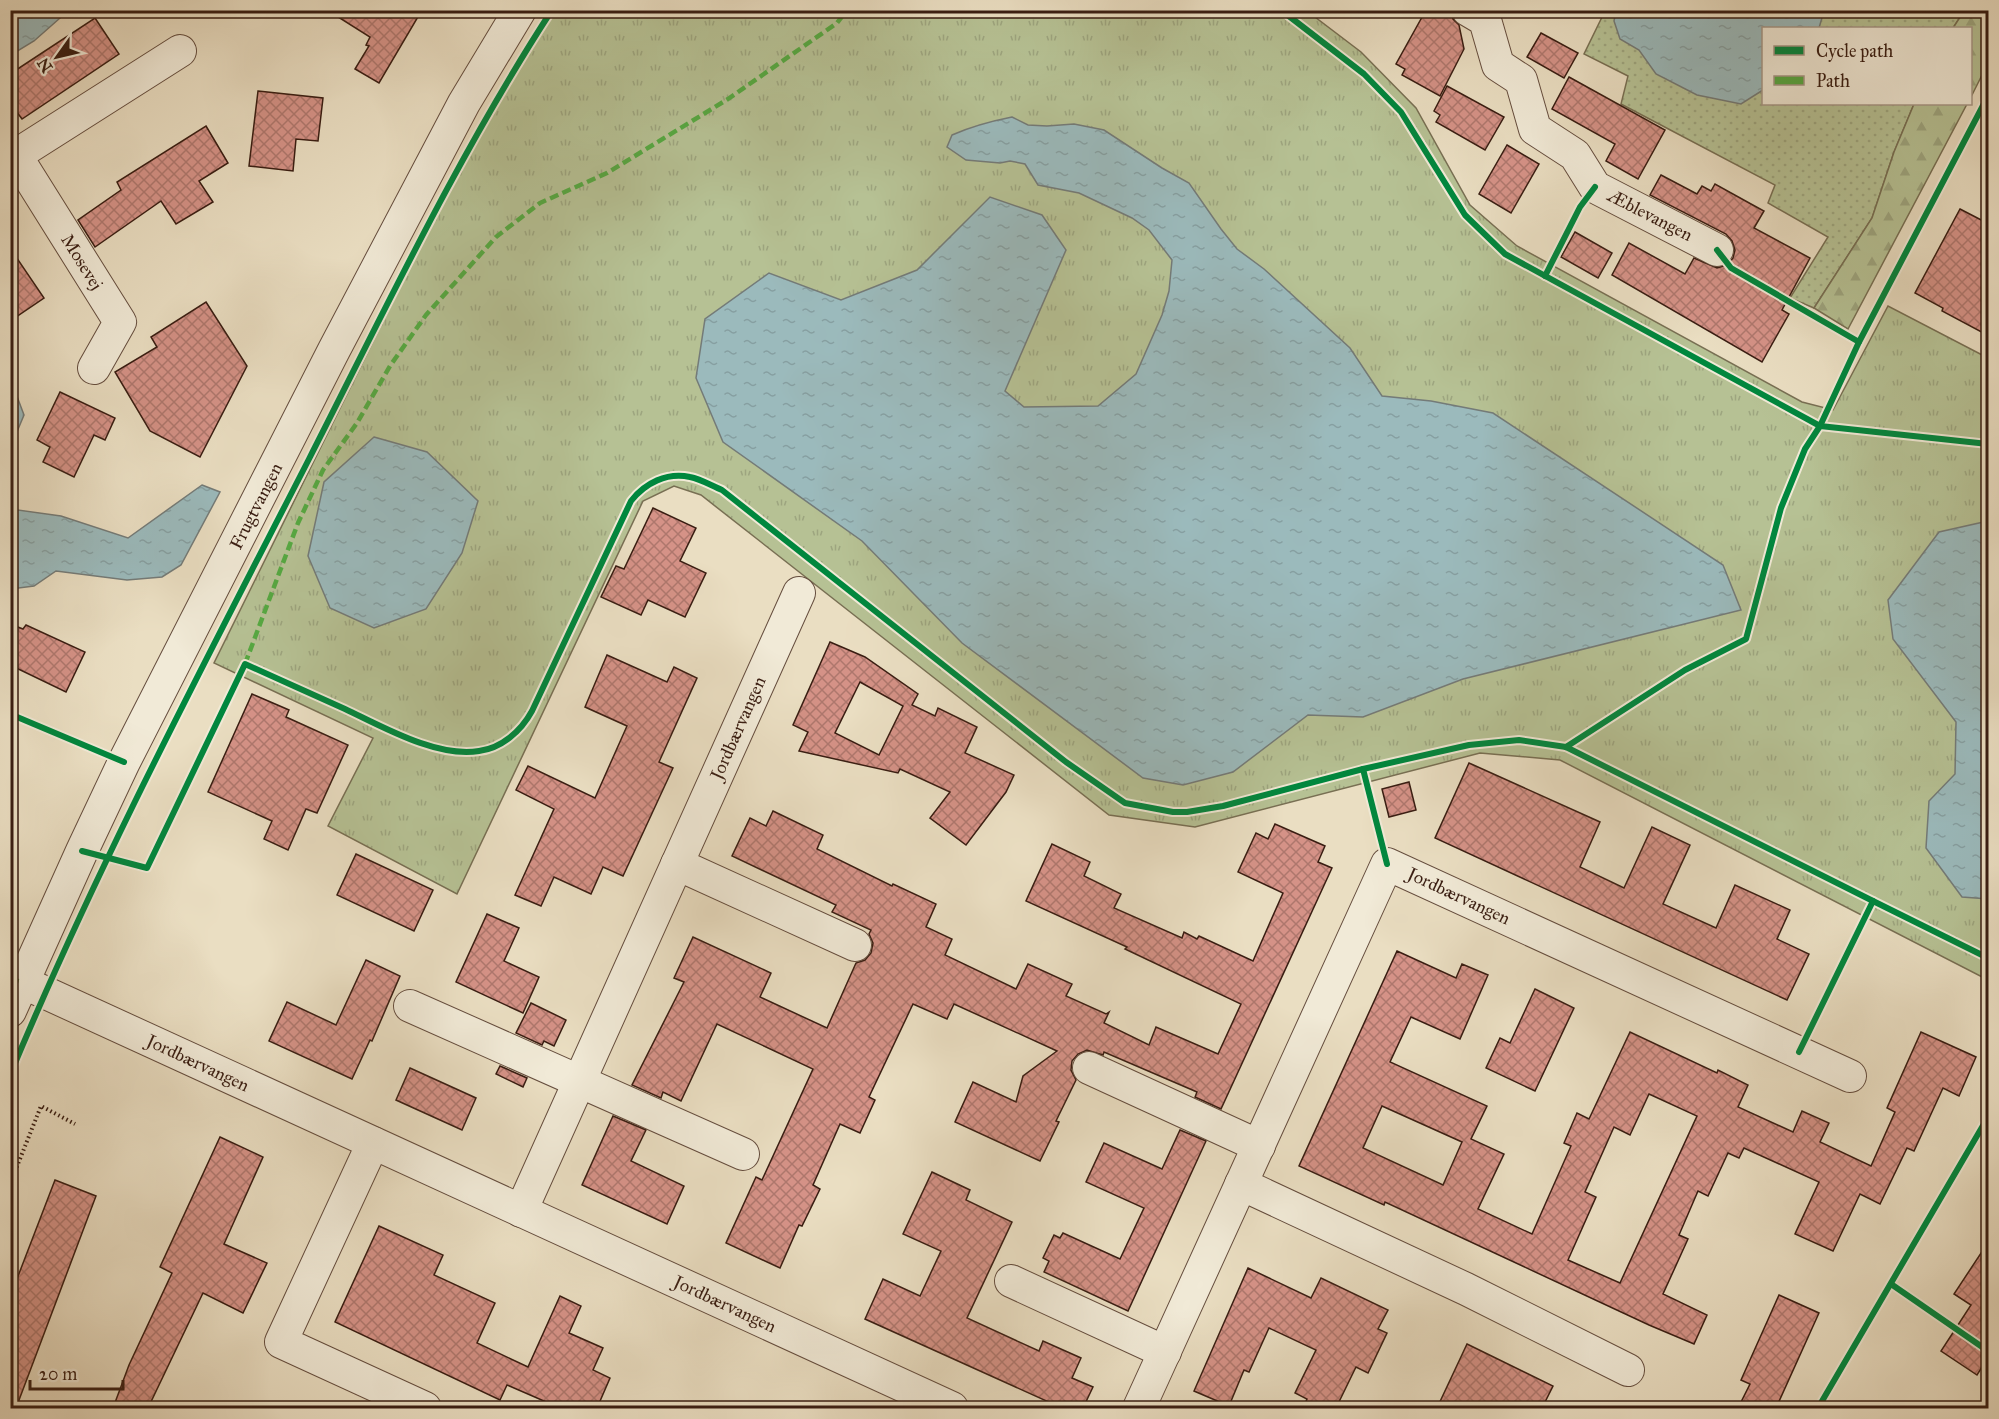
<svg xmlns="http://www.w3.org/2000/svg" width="1999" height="1419" font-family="'IM FELL Great Primer',serif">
  <defs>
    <pattern id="grass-dots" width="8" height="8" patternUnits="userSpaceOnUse" patternTransform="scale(1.5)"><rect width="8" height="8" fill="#b6c194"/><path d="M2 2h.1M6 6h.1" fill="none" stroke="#9da57f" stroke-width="1.8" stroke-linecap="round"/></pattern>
    <pattern id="forest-firs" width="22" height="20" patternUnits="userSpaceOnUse" patternTransform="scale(1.5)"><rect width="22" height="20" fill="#b6c194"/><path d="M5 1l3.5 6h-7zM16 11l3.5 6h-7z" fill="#9da57f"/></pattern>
    <pattern id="park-tufts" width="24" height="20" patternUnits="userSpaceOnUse" patternTransform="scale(1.5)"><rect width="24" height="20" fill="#b6c194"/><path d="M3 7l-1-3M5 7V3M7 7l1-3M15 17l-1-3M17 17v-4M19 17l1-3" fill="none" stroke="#9da57f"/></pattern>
    <pattern id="water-ripples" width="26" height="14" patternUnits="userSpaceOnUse" patternTransform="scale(1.5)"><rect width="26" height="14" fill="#9bbabc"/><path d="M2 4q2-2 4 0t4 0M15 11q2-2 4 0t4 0" fill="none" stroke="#869fa1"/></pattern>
    <pattern id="building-cross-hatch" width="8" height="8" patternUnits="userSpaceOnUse" patternTransform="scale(1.5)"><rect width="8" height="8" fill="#d59287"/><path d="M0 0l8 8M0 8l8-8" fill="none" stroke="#ae776d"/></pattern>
  </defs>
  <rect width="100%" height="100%" fill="#eadec2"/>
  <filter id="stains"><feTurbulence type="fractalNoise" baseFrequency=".00333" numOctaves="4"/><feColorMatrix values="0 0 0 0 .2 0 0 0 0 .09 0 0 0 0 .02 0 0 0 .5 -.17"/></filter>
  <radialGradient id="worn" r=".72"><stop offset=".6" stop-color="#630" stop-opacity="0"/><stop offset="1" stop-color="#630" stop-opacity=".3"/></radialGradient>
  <path fill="url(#grass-dots)" stroke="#786f53" stroke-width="1.5" d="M1605,11H1964L1953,28H1764V104H1914L1894,152L1872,218L1814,308L1790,298L1828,237L1768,203L1775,185L1621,104L1628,76L1584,54Z"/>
  <g fill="url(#forest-firs)" stroke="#786f53" stroke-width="1.5">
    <path d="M1964,11H1988V63L1971,97L1970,28H1953Z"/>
    <path d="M1914,104H1967L1848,329L1814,308L1872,218L1894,152Z"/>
  </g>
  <path fill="url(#park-tufts)" stroke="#786f53" stroke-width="1.5" d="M556,11H1307L1361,52L1416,108L1470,205L1517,246L1802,402L1833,410L1888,306L1988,358V980L1560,760L1480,753L1195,827L1109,815L701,495L674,486L643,501L457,894L328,826L373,738L214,663L489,107Z"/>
  <g fill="url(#water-ripples)" stroke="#747b78" stroke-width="1.5">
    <path d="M11,10H68V11L34,41L11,55Z"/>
    <path d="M1616,11V10L1824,11L1819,28H1764L1763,90L1741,104L1697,95L1656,74L1639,50L1620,39L1614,21Z"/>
    <path d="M1012,117L1028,125L1047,126L1074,124L1104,130L1162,168L1189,183L1221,229L1237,249L1264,269L1350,348L1382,396L1431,401L1493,413L1723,565L1741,610L1463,679L1363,717L1308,715L1233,772L1183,785L1143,778L962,643L862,541L723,442L696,378L705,319L769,273L841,300L917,270L990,197L1042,215L1066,250L1005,391L1024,407L1098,406L1136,374L1162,315L1169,291L1172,260L1149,230L1132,218L1079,193L1038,185L1025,164L1010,161L1000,163L966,160L947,147L952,135C970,127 992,121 1012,117Z"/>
    <path d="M11,385L15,391L24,415L11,446Z"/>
    <path d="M374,437L427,452L478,501L462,553L426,609L374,628L330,608L308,556L324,482Z"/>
    <path d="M202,485L220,492L181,565L162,577L127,580L56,571L34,586L11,589V509L61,516L128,538Z"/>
    <path d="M1988,521V899L1962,897L1926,848L1929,801L1955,774L1956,722L1893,639L1888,600L1939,532Z"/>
  </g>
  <g fill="url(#building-cross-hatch)" stroke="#391d12" stroke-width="1.5" fill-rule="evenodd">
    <path d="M327,10H422L379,83L355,69L369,46L366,45L370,37Z"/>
    <path d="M1426,10H1450L1453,19L1459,25L1464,49L1440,96L1402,75L1405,69L1396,64Z"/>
    <path d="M95,18L119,54L22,119L10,103V74Z"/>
    <path d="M1541,33L1578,53L1564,78L1527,57Z"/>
    <path d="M1569,77L1665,130L1638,179L1606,161L1615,144L1552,109Z"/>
    <path d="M1447,86L1504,117L1485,150L1436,122L1440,115L1434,111Z"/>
    <path d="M258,91L323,98L318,141L296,139L293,171L249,166Z"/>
    <path d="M206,126L228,163L199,181L213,202L176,224L161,201L95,247L78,220L121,190L117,182Z"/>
    <path d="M1507,145L1539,164L1511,213L1479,194Z"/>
    <path d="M1661,175L1697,194L1702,186L1711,191L1715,184L1751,204L1764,211L1754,228L1810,258L1782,310L1789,314L1762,362L1612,275L1629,243L1685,274L1694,258L1717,268L1727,265L1733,258L1735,250L1732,241L1726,234L1650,195Z"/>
    <path d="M1960,209L1989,224V336L1942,311L1943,308L1915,293Z"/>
    <path d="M1575,232L1612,253L1598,278L1561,257Z"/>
    <path d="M10,248L44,298L10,321Z"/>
    <path d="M206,302L247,366L200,457L150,431L115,372L157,347L151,337Z"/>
    <path d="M60,392L115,418L105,440L94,435L74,477L43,462L50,447L37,440Z"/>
    <path d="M653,508L696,528L680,561L706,573L685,617L648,600L641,615L601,597L616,566L624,569Z"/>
    <path d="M10,624L23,629L26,625L85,652L66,692L10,665Z"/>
    <path d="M830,642L865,657L918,694L912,705L935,716L938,708L977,727L965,753L1014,775L1006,792L966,845L930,818L950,792L900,769L898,773L799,751L808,732L793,725ZM860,682L903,706L879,755L835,733Z"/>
    <path d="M607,655L667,682L674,667L697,678L659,762L673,768L623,876L603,867L591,894L554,877L541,906L515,895L554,809L516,790L528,766L595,798L627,726L585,707Z"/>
    <path d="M252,694L289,710L286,717L348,745L317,813L306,809L288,850L264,839L272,821L208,792Z"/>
    <path d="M1469,763L1600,822L1580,867L1624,888L1652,827L1690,845L1663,904L1716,928L1735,885L1790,910L1777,939L1809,954L1787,1000L1435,838Z"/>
    <path d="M1409,782L1416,810L1389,817L1382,789Z"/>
    <path d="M773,811L823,835L817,849L892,886L893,884L936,904L926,927L952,939L945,955L1016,989L1028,964L1072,984L1066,996L1106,1014L1109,1012L1104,1023L1149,1045L1156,1027L1218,1054L1241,1004L1125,949L1127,947L1026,901L1052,844L1090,862L1084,876L1121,894L1114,908L1182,938L1184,932L1197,939L1199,936L1253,961L1283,893L1238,872L1256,833L1268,839L1275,824L1325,846L1318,862L1332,868L1221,1109L1195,1097L1197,1092L1104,1052L1103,1055L1087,1050L1078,1054L1072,1061L1071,1070L1076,1080L1056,1121L1059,1122L1040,1161L955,1122L973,1082L1016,1102L1023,1076L1057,1051L954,1004L947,1019L913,1004L869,1097L875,1100L860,1133L840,1124L813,1185L820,1189L802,1226L799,1225L780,1268L726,1243L756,1177L762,1180L813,1069L717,1024L681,1101L663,1092L661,1098L632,1085L684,982L674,978L693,937L771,973L760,997L827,1028L856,963L865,960L871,953L873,943L869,934L871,930L832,912L836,905L732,856L750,818L766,826Z"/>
    <path d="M356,854L433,890L414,931L337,895Z"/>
    <path d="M487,914L519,928L504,961L539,977L523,1013L456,982Z"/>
    <path d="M1397,951L1456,978L1462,964L1488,975L1460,1039L1411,1017L1390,1062L1487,1106L1471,1139L1504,1154L1478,1209L1532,1234L1571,1146L1564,1143L1577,1113L1589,1119L1630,1032L1717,1073L1718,1070L1748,1085L1738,1107L1793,1132L1802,1111L1829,1123L1820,1142L1871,1166L1895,1112L1887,1108L1921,1032L1976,1057L1959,1096L1943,1088L1914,1151L1907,1148L1880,1204L1860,1194L1833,1251L1795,1234L1819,1182L1744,1148L1739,1158L1728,1153L1708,1196L1698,1191L1679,1235L1688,1239L1663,1294L1707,1315L1694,1344L1649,1325L1385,1202L1384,1205L1299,1166ZM1649,1094L1697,1116L1620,1283L1568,1260L1596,1197L1585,1192L1614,1127L1630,1135ZM1382,1106L1462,1142L1443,1185L1363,1148Z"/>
    <path d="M366,960L400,976L372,1041L370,1040L352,1079L269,1041L287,1002L336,1025Z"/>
    <path d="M1535,989L1574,1008L1535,1091L1486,1068L1500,1038L1510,1043Z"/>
    <path d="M531,1003L566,1020L554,1046L544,1041L542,1045L516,1033Z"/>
    <path d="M500,1066L527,1078L523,1087L496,1074Z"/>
    <path d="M410,1068L476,1098L462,1130L396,1100Z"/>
    <path d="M613,1116L646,1130L631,1161L684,1186L667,1224L582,1185Z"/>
    <path d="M1180,1130L1206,1141L1128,1311L1044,1272L1049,1261L1043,1258L1054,1235L1060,1238L1063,1233L1120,1259L1144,1208L1086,1182L1104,1143L1162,1169Z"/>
    <path d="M220,1137L263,1157L224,1244L267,1263L243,1313L203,1293L148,1408H113L129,1365L172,1273L160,1267Z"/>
    <path d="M932,1172L970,1190L966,1200L1012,1222L967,1318L1039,1351L1043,1341L1081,1358L1072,1378L1093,1387L1083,1408H1062L865,1319L883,1279L920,1296L941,1251L903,1234Z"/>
    <path d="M55,1180L96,1196L16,1408H10V1297Z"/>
    <path d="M379,1226L443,1255L434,1275L495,1303L477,1343L528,1367L560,1296L581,1306L569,1333L603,1348L593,1370L610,1378L597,1408H560L507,1385L500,1400L335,1322Z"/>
    <path d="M1989,1241V1356L1977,1375L1941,1351L1971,1305L1954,1294Z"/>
    <path d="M1248,1268L1311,1298L1321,1278L1388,1310L1378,1329L1387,1333L1368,1373L1356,1367L1336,1408H1303L1307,1399L1295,1393L1316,1350L1269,1328L1249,1372L1244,1370L1229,1406L1194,1391Z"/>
    <path d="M1779,1295L1819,1313L1776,1408H1738L1750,1384L1741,1380Z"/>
    <path d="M1467,1344L1553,1386L1542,1408H1437Z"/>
  </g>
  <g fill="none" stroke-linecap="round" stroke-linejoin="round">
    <g stroke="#654d3e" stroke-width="34">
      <g id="minor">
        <path d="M1468,10L1485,20L1498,65L1521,80L1535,129L1575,155L1595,187L1717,250"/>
        <path d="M16,156L120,322L94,368"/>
        <path d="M10,159L180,51"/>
        <path d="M677,864L855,945"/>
        <path d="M22,982L952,1408"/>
        <path d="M410,1006L743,1154"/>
        <path d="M10,1011L82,851L124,762L334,350L464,103L520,10"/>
        <path d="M1089,1068L1259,1146"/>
        <path d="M373,1143L281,1342L425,1408"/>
        <path d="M1241,1184L1466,1289L1628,1370"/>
        <path d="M521,1211L799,593"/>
        <path d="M1011,1281L1165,1352"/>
        <path d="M1139,1408L1387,864L1850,1076"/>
      </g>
    </g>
    <path stroke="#391d12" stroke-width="4" stroke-dasharray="1.5 3" stroke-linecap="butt" d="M10,1184L41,1106L75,1124"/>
    <use href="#minor" stroke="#f1ead7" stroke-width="32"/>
    <g stroke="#55a942" stroke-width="4.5" stroke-dasharray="9 4.5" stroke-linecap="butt">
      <path d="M245,664L298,523L323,470L357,423L390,366L426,315L496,237L540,203L607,173L728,99L837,23L847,10"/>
      <path d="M10,979L22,982"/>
    </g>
    <g stroke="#f1ead7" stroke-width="10">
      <g id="cycleway">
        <path d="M1281,10L1364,74L1401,112L1465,215L1505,254L1820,426L1988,444"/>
        <path d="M1717,250L1731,268L1859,342"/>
        <path d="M1545,276L1580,207L1595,187"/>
        <path d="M10,714L124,762"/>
        <path d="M1566,747L1685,670L1746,639L1781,508L1805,449L1820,426L1859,342L1988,96"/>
        <path d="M1363,769L1387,864"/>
        <path d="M82,851L147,868L245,664C278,679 312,694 345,709C383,727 437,758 479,751C502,748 521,731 532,711L631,501C645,483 667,472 690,477C701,479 712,486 722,490L1066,762L1125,803L1173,812H1187L1223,806L1363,769L1469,745L1519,740L1566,747L1873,901L1988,958"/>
        <path d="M1799,1052L1873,901"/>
        <path d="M10,1075C98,864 205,662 309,459C386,308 459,153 552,10"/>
        <path d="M1891,1284L1988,1351"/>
        <path d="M1818,1408L1988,1117"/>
      </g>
    </g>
    <use href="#cycleway" stroke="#00873e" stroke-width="6"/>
  </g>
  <g text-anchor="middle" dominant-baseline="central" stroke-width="4.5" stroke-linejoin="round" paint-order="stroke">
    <g font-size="18" fill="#391d12" stroke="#f1ead7">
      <text transform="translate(1650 215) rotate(27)">Æblevangen</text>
      <text transform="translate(82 262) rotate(58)">Mosevej</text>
      <text transform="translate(256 506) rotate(-63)">Frugtvangen</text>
      <text transform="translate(738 728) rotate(-66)">Jordbærvangen</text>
      <text transform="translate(1459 896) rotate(25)">Jordbærvangen</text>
      <text transform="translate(198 1063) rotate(25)">Jordbærvangen</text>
      <text transform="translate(725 1304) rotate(25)">Jordbærvangen</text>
    </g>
  </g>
  <rect width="1999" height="1419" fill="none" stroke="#eadec2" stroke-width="36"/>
  <rect x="12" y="12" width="1975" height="1395" fill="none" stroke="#391d12" stroke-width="3"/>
  <rect x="18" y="18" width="1963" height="1383" fill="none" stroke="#391d12" stroke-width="1.5"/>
  <rect x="1762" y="27" width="210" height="78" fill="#f1ead7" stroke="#a79888" stroke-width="1.5"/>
  <rect x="1774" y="46" width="30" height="9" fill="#00873e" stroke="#a79888" stroke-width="1.5"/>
  <text x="1816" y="57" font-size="18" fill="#391d12">Cycle path</text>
  <rect x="1774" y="76" width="30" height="9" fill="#55a942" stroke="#a79888" stroke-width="1.5"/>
  <text x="1816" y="87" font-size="18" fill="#391d12">Path</text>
  <g transform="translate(57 57) rotate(236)" stroke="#f1ead7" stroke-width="4.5" paint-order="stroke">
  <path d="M0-4.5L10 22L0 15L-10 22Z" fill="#391d12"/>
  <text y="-9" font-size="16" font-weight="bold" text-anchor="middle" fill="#391d12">N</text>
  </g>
  <path d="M30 1380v9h93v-9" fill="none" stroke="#391d12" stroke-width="3"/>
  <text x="39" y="1380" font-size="18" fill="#391d12" stroke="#f1ead7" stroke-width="4.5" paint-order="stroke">20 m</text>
  <rect width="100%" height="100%" filter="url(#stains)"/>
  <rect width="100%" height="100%" fill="url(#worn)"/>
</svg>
